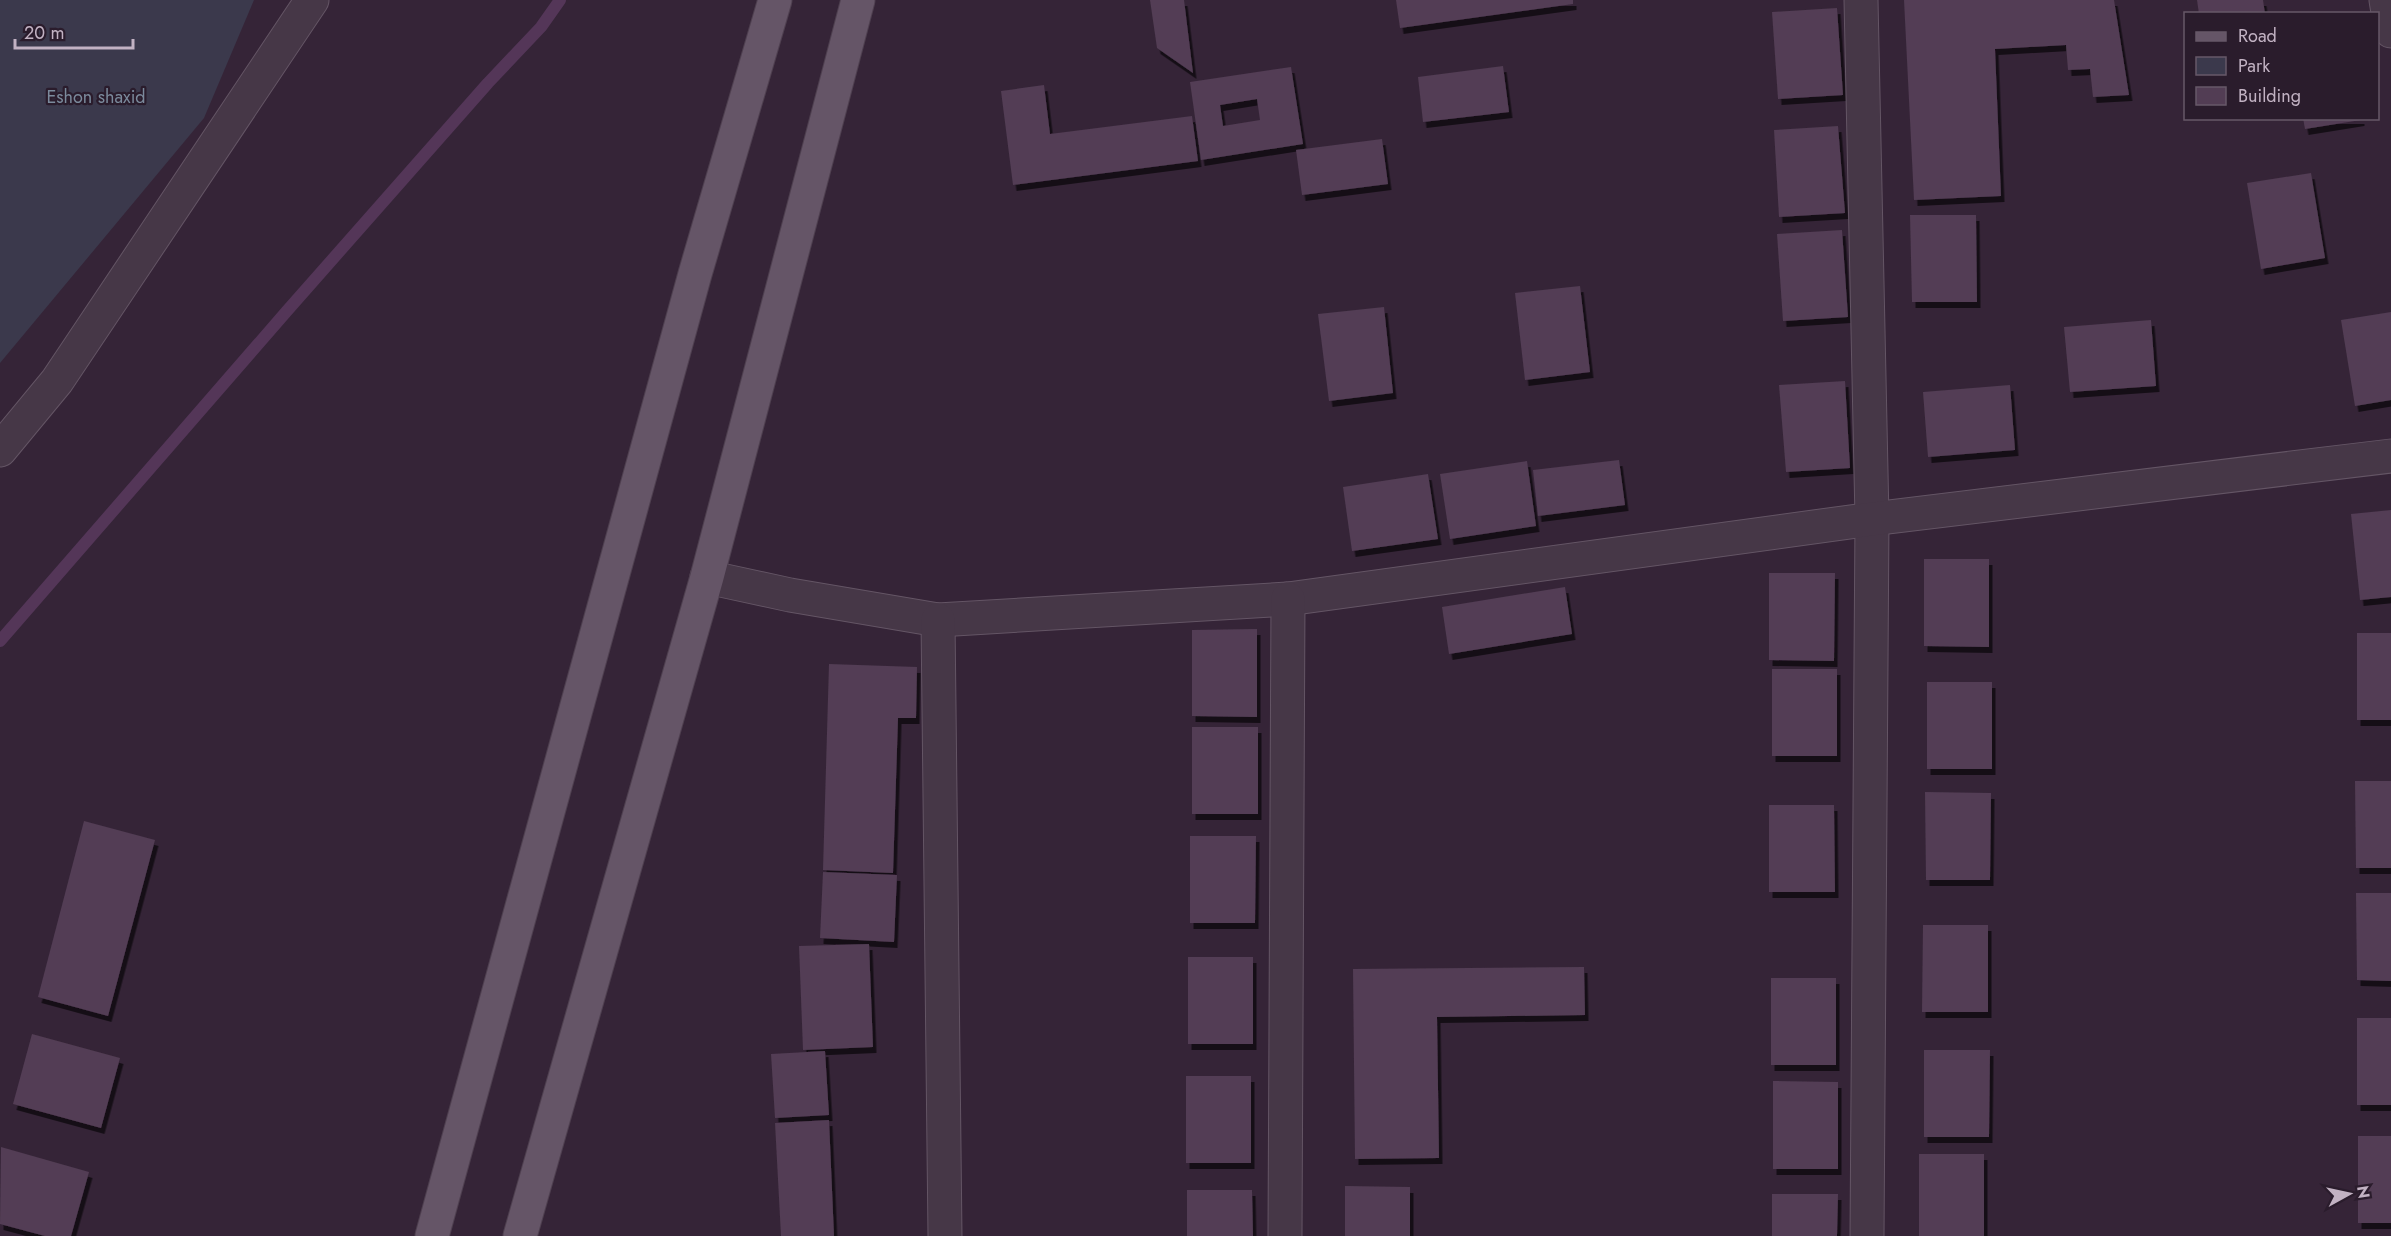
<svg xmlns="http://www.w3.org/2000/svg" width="2391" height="1236" font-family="Jost,sans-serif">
  <defs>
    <filter id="shadow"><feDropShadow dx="3.5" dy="6" stdDeviation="0" flood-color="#0009"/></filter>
  </defs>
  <rect width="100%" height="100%" fill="#352437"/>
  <path fill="#3b394c" d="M0,0H254L204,118L0,363Z"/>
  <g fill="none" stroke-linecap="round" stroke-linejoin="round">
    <path stroke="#543658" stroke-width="12" d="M0,641L286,312L488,83L541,27L560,0"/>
  </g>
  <g fill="#523d54" fill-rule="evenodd" filter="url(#shadow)">
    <path d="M1150,0H1184L1193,73L1157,48Z"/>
    <path d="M1396,0H1573V4L1400,28Z"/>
    <path d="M1904,0H2114L2129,95L2093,97L2090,69L2068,70L2066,45L1995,49L2001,196L1914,200Z"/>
    <path d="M2197,0H2263L2265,14H2199Z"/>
    <path d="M1837,8L1843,95L1778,99L1772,12Z"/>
    <path d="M1503,66L1509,112L1423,122L1418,77Z"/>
    <path d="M1291,67L1303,144L1201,160L1190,82ZM1257,99L1260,120L1223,126L1220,105Z"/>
    <path d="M1044,85L1050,134L1192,116L1198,161L1013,185L1001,91Z"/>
    <path d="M2303,118H2361V120L2305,129Z"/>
    <path d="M1838,126L1845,213L1779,217L1774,130Z"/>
    <path d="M1382,139L1388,184L1302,195L1296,150Z"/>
    <path d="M2311,173L2325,258L2261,269L2247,183Z"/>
    <path d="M1910,215H1976L1977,302H1912Z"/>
    <path d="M1842,230L1848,317L1783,321L1777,234Z"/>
    <path d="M1580,286L1590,372L1525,380L1515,293Z"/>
    <path d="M1384,307L1393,393L1329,401L1318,314Z"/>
    <path d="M2391,312V400L2355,406L2341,320Z"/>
    <path d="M2151,320L2156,386L2070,392L2064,327Z"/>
    <path d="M1845,381L1850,468L1786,472L1779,385Z"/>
    <path d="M2010,385L2015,450L1928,457L1923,392Z"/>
    <path d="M1619,460L1625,505L1538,516L1533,470Z"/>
    <path d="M1527,461L1536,526L1450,539L1440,474Z"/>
    <path d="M1428,474L1438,539L1352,551L1343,487Z"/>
    <path d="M2391,510V597L2360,600L2351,514Z"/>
    <path d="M1924,559H1989V647L1924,646Z"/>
    <path d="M1769,573H1835L1834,661L1769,660Z"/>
    <path d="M1565,587L1572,634L1449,654L1442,607Z"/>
    <path d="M1257,629V717L1192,716V630Z"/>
    <rect x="2357" y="633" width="34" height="87"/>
    <path d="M829,664L917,667L916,718H898L893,873L823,870Z"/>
    <rect x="1772" y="669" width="65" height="87"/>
    <rect x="1927" y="682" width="65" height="87"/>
    <rect x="1192" y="727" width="66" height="87"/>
    <path d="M2355,781H2391V868H2356Z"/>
    <path d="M1925,792L1991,793L1990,880H1926Z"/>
    <path d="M1769,805H1834L1835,892H1769Z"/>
    <path d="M84,821L155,840L108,1016L38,997Z"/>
    <path d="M1190,836H1256L1255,923H1190Z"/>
    <path d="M823,872L897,875L894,942L820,938Z"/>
    <path d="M2356,893H2391V981L2357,980Z"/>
    <path d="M1923,925H1988V1012H1922Z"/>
    <path d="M869,944L873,1047L803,1050L799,946Z"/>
    <rect x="1188" y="957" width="65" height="87"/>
    <path d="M1584,967L1585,1015L1437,1017L1439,1158L1355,1159L1353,969Z"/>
    <rect x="1771" y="978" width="65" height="87"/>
    <rect x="2357" y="1018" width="34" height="87"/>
    <path d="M32,1034L120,1058L101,1128L13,1104Z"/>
    <path d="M1924,1050H1990L1989,1137H1924Z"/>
    <path d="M825,1051L829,1115L775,1118L771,1054Z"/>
    <rect x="1186" y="1076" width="65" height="87"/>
    <path d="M1773,1081L1838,1082V1169H1773Z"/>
    <path d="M829,1120L834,1236H781L775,1123Z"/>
    <rect x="2358" y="1136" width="33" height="87"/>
    <path d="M1,1147L89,1172L71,1236H45L0,1224Z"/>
    <rect x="1919" y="1154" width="65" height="82"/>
    <path d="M1345,1186L1410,1187V1236H1345Z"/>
    <path d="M1187,1190H1252L1253,1236H1187Z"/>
    <path d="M1772,1194H1838L1837,1236H1772Z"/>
  </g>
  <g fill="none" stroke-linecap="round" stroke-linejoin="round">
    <g stroke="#645565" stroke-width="35">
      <g id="minor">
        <path d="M1861,0L1872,519L1867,1236"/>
        <path d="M2386,0L2391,31"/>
        <path d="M0,450L57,381L312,0"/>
        <path d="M707,577L790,595L938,620L1288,599L1872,519L2391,456"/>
        <path d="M938,620L945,1236"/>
        <path d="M1285,1236L1288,599"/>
      </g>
    </g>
    <g stroke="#4f4050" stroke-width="35">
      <g id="primary">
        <path d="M432,1236L695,274L775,0"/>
        <path d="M520,1236L707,577L858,0"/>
      </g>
    </g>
    <use href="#minor" stroke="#463747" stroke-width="33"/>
    <use href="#primary" stroke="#655567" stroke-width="33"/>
  </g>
  <g text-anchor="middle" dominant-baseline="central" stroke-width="4.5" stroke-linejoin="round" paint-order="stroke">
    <g font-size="18" fill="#7b8a9c" stroke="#2a1c2c">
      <text x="96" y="97">Eshon shaxid</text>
    </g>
  </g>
  <rect x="2184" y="12" width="195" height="108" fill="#2a1c2c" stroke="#675868" stroke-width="1.5"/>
  <rect x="2196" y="32" width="30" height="9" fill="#655567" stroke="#675868" stroke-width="1.5"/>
  <text x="2238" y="42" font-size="18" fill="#c2b2c3">Road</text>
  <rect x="2196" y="57" width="30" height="18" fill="#3b394c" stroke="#675868" stroke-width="1.5"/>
  <text x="2238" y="72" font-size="18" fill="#c2b2c3">Park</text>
  <rect x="2196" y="87" width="30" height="18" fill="#523d54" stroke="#675868" stroke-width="1.5"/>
  <text x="2238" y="102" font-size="18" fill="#c2b2c3">Building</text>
  <g transform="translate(2349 1194) rotate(82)" stroke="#2a1c2c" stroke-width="4.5" paint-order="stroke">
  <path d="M0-4.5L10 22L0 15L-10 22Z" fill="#c2b2c3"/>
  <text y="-9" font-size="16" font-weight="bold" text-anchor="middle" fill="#c2b2c3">N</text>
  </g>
  <path d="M15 39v9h118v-9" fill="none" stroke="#c2b2c3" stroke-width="3"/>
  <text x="24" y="39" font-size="18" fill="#c2b2c3" stroke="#2a1c2c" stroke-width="4.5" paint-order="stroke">20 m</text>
</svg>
